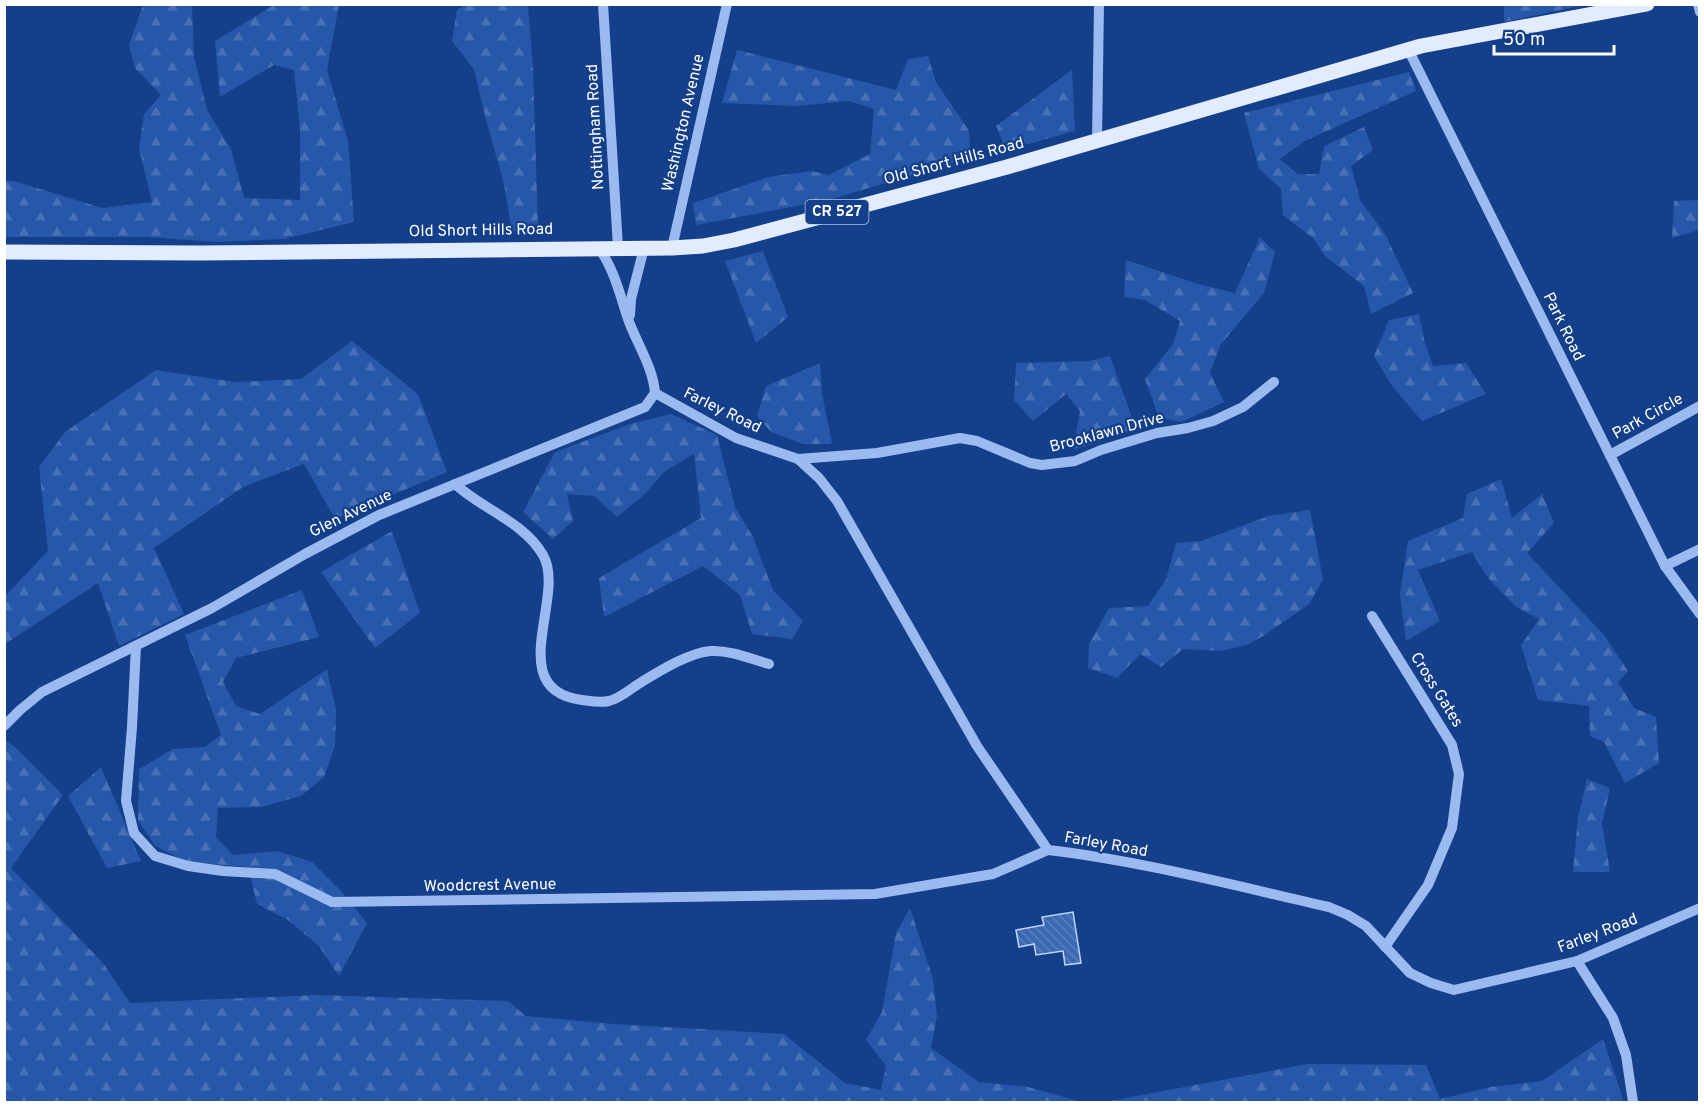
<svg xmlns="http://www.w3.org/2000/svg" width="1704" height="1107" font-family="Overpass,sans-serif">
  <defs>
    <pattern id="forest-firs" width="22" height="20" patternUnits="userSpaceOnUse" patternTransform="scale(1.5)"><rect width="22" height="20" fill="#2657a9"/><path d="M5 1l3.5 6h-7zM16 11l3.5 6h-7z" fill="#4770b6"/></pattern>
    <pattern id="building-back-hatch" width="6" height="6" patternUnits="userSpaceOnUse" patternTransform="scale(1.5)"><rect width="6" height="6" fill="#3c69b3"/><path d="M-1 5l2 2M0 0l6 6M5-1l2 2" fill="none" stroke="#5980be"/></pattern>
  </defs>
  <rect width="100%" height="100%" fill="#143f8a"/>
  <g fill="url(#forest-firs)">
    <path d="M143,5H192L194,57L207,110L231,149L244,198L300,200V130L294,70L274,65L220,97L215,41L274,5H339L327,70L348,141L354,222L284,239L218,242L146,237H5V181H14L102,208L152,202L139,148L144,114L161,95L135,68L129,45Z"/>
    <path d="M465,5H528L533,68L538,228L512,232L504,184L485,116L474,69L452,41L457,10Z"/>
    <path d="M1504,5V4L1585,5L1504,22Z"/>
    <path d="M737,50L896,90L908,59L928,56L936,82L969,131L971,157L829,200L696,225L693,203L768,177L811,171L829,175L870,154L874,109L849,101L796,106L722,103Z"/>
    <path d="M1072,70L1075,131L1006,150L996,126Z"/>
    <path d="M1409,72L1416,91L1305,141L1280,159L1298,174H1319L1324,146L1364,127L1373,150L1351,166L1360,200L1385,234L1413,293L1371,314L1364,286L1325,256L1314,239L1283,215L1281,189L1259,169L1244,113Z"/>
    <path d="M1699,200V230L1672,238L1674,201Z"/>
    <path d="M1260,237L1275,252L1264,293L1221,344L1210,373L1224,402L1182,422L1159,418L1145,379L1173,344L1180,321L1145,300L1124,297L1126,260L1198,284L1235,293Z"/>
    <path d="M763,251L788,317L756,343L725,261Z"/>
    <path d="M1419,314L1425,343L1433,366L1466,363L1486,394L1422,421L1392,386L1374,356L1389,320Z"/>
    <path d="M352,341L418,394L447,472L335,519L304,464L243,487L154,548L184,614L119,646L98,583L5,644V596L48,551L39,467L65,432L156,370L235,382L301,379Z"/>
    <path d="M1110,356L1136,429L1073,450L1080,411L1066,394L1033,421L1014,400L1016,363L1089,361Z"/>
    <path d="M820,363L822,393L832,444H803L771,432L757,416L766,386Z"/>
    <path d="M671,414L717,435L735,507L753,537L773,590L803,621L792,639L752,634L740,595L703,566L604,617L599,578L701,518L694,454L664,472L644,495L617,517L594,496L567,494L573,521L553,539L523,512L555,452L630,424Z"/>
    <path d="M1501,479L1512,518L1542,494L1554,523L1527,553L1604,635L1628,671L1618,682L1634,708L1656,717L1659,763L1625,783L1604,742L1590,736L1589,706L1538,700L1521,645L1539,619L1516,607L1488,578L1472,552L1418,570L1440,621L1406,641L1400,594L1408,541L1463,518L1467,494Z"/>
    <path d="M1310,510L1323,580L1309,604L1265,635L1247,645L1220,651L1183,649L1161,667L1140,654L1117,678L1088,668L1089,644L1109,608L1148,606L1166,579L1176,543L1201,541L1269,516Z"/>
    <path d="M392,531L420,613L375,648L321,572Z"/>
    <path d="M302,590L319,637L236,658L223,682L236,706L260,714L327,669L336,710L335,746L324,777L301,796L261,807L218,808L216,837L233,855L277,851L312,862L343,893L367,923L339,976L319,946L288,920L257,904L248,867L187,862L155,846L138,820L139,769L173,749L205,747L221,735L185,635Z"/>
    <path d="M4,739L16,748L63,795L11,868L103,963L130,1003L317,995L508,1001L526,1016L614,1024L784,1034L845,1083L881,1090L886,1066L866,1040L882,1012L896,933L910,908L933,979L937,1016L931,1048L979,1082L1028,1087L1082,1102H5Z"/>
    <path d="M101,767L141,861L107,868L68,796Z"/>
    <path d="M1587,779L1610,788L1602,824L1610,872H1573L1578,817Z"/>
    <path d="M1603,1039L1624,1102H1104L1308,1064L1426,1065L1440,1099L1491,1087L1542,1081Z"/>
  </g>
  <path fill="url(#building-back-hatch)" stroke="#c1d7fb" stroke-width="1.5" d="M1073,912L1081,963L1065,965L1063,951L1036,955L1034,944L1019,947L1016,930L1044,925L1042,917Z"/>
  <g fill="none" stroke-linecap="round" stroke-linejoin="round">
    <g stroke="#9bbbf0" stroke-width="10">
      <path d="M603,4L618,247"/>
      <path d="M1698,4L1700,12"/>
      <path d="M1408,49L1665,566L1700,614"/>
      <path d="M1097,140L1099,4"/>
      <path d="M672,248L727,4"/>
      <path d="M630,315L631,299L644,248"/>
      <path d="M655,393L736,438L798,459L819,478L837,501L977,746L1048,850C1142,861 1236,886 1329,907L1348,915L1366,926L1410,973L1431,983L1454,990L1577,961L1700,908"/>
      <path d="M1610,455L1700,406"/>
      <path d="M798,459L877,453L960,438L977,441L1030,463L1042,465L1075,461L1101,450L1157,433L1188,428L1213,421L1243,407L1274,382"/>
      <path d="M455,484C482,509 524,522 543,555C567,596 502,690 582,700C590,701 600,703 609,701C621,698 630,689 640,683C658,672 690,652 711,651C730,650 751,659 769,664"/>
      <path d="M1665,566L1700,549"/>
      <path d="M1372,616L1452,745L1459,774L1452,828L1428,885L1385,947"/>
      <path d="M136,646L132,727L126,801L134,833L155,856L188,866L223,871L275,874L332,902L875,894L993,874L1048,850"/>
      <path d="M4,726L20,710L42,692L212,608L305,554L379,515L645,407L655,393C653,367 637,344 628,319C620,295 614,268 598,247"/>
      <path d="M1577,961L1613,1018L1626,1055L1633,1102"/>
    </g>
    <path stroke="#e3ecff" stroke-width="15" d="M4,252L200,253L672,248L703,246L734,240L1007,167L1421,46L1647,4"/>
  </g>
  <g text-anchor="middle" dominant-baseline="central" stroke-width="4.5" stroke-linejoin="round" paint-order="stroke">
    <rect fill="#143f8a" stroke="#b8c5dc" stroke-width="1.5" x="805.5" y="200" width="63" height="24" rx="4.5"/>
    <g font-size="15" font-weight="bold" fill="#fff">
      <text x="837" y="212">CR 527</text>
    </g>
    <g font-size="16" fill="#fff" stroke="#143f8a">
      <text transform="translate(684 123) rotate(-77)">Washington Avenue</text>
      <text transform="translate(596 127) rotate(-93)">Nottingham Road</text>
      <text transform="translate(954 162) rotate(-15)">Old Short Hills Road</text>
      <text transform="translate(481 231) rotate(-1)">Old Short Hills Road</text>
      <text transform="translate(1563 327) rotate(64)">Park Road</text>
      <text transform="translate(722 411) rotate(26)">Farley Road</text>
      <text transform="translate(1648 417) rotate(-29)">Park Circle</text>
      <text transform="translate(1107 433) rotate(-15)">Brooklawn Drive</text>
      <text transform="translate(351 514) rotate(-26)">Glen Avenue</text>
      <text transform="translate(1436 690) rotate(58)">Cross Gates</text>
      <text transform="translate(1106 845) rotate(10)">Farley Road</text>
      <text transform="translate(490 886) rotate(-1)">Woodcrest Avenue</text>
      <text transform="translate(1598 934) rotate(-21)">Farley Road</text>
    </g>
  </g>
  <rect width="1704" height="1107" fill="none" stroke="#ffffff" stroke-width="12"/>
  <path d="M1494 45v9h120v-9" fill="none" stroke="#ffffff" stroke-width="3"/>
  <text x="1503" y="45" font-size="18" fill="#ffffff" stroke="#143f8a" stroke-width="4.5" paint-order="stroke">50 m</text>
</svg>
